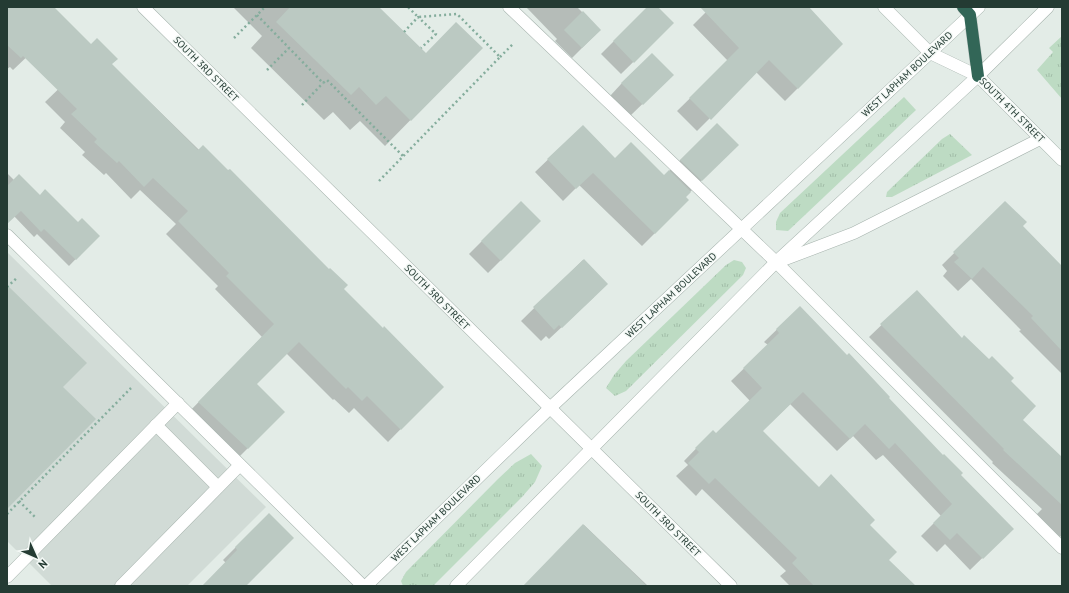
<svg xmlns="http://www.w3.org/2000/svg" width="1069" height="593" font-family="'PT Sans',sans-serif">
  <defs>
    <pattern id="grass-tufts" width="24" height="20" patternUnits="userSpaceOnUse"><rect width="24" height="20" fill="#bddbc3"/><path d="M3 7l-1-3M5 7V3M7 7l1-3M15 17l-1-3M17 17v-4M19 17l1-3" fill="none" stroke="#a2bda8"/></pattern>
  </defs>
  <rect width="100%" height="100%" fill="#e3ece7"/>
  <path fill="#d1dbd6" d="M7,252L266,507L187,586H52L7,541Z"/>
  <g fill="url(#grass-tufts)">
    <path d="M1062,36V99L1037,70L1053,52L1049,48Z"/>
    <path d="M904,97L916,110L788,231L776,230V222L780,213Z"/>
    <path d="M950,134L972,155L892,197H886L887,192L942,139Z"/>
    <path d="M734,260L742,262L746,268L743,275L626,391L615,396L606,388L614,375L626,361L726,265Z"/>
    <path d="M531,454L542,466L535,482L522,497L433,586H403L401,581L406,572L498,479L515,463Z"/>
  </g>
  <g fill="#0003">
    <path d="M7,7H53V32L13,70L10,67L7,69Z"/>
    <path d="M233,7H378L426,54L481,48L385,146L360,121L350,130L333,112L324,120L251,48L262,36Z"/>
    <path d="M526,7H577L600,30L572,58L555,41L557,39Z"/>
    <path d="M648,7H657L673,23L621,74L601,54Z"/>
    <path d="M711,7H806L842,44L785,101L756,72L697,131L677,111L728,61L693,25Z"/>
    <path d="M111,64L442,387L388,442L354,408L349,413L334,399L333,400L286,353L255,384L284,412L235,461L186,415L262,337L215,289L218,286L166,234L176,224L140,190L131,199L106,173L104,175L82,155L85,152L60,128L65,122L45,102L72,76Z"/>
    <path d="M622,83L660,87L630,116L610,96Z"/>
    <path d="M717,124L737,145L685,197L688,200L642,246L579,185L563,201L535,172L583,126L615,159L664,176Z"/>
    <path d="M7,173L14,180L98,236L69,266L37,234L34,237L14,216L7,221Z"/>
    <path d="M521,202L540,221L488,273L469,254Z"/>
    <path d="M1005,203L1022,226L1062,267V374L1019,331L1021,330L971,279L958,291L943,276L947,271L942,265Z"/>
    <path d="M583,260L594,297L549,339L546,336L541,341L521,321Z"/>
    <path d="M917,291L962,339L1010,381L1021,420L1062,475V535L1058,539L1035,516L1042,509L992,463L993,462L869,337Z"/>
    <path d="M800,307L959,475L1012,529L970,570L945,544L937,552L921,536L941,516L883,455L876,460L853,436L837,451L790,404L762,431L819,488L868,525L888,560L915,586H790L780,576L786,571L702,489L696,496L676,476L688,465L684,461L713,431L716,435L750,401L731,381L768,345L764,342Z"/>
    <path d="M269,514L244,586H203L226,563L223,560Z"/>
    <path d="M584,525L648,586H524Z"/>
  </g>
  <g fill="#bbc9c2">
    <path d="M7,7H54L91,44L97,38L118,59L112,64L198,150L203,145L228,170L230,169L329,269L330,268L348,285L344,289L383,328L384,326L444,387L401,430L367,396L362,401L348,387L346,389L299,342L257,384L285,412L248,449L198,402L274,324L226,276L229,273L178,221L188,211L153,178L144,187L119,161L117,163L94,142L97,139L71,114L77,109L23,56L21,58L7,45Z"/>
    <path d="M290,7H379L426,53L456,22L483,48L411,121L386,96L376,105L359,87L351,95L276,22Z"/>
    <path d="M647,7H658L674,23L634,63L613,41Z"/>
    <path d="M700,7H809L843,44L798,89L769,60L711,120L689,98L739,48Z"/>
    <path d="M583,11L601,30L582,48L564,30Z"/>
    <path d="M652,53L674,75L643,105L621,83Z"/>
    <path d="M717,123L739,145L702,181L680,160Z"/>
    <path d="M583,125L615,158L631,142L664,175L669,170L691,192L686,197L689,200L655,234L593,173L576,189L547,159Z"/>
    <path d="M19,174L40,195L45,189L78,222L82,218L100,236L76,260L44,229L41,232L21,211L7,224V186Z"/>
    <path d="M521,201L541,221L501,261L481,241Z"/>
    <path d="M1005,201L1027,222L1023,226L1062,266V351L1031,318L1033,316L983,267L972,279L954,262L959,258L953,252Z"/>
    <path d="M584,259L608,284L562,328L559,325L554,330L533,307Z"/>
    <path d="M7,285L87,363L63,387L96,419L7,509Z"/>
    <path d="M917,290L962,338L964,335L989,359L992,356L1014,378L1011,381L1036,406L1023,420L1062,457V505L1003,450L1004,449L880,324Z"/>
    <path d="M800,306L847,355L849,353L890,397L889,398L943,455L944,454L963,473L961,475L1014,529L983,559L957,533L950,540L933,523L952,504L895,443L889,449L865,424L850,439L803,392L763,431L819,487L831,474L875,520L870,525L897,552L889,560L916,586H814L792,563L797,558L715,478L709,484L688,463L699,452L695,448L713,430L716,433L762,388L743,368L779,333L776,329Z"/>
    <path d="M269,513L294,538L246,586H202L237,550L235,547Z"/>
    <path d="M583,524L622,562L647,586H523Z"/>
  </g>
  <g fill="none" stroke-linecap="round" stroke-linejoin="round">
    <g stroke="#a6b3ad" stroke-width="13">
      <g id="minor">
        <path d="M143,7L731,586"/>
        <path d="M509,7L776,262L1062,548"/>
        <path d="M884,7L930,53L978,76L1062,160"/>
        <path d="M7,235L363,586"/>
        <path d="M783,260L854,233L1040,139"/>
        <path d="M156,425L218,487"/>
        <path d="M7,577L178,403"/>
        <path d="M121,586L240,465"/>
        <path d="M366,586L550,408L979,7"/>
        <path d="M456,586L776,262L978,76L1048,7"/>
      </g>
    </g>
    <g stroke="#c2c8c6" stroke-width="13">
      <path id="highway" d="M963,7L970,15L978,76"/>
    </g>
    <g stroke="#85ad9d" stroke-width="2.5" stroke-dasharray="2 3" stroke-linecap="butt">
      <path d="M257,15L323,83L327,80L403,156"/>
      <path d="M404,32L418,17L436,34L421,48"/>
      <path d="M234,38L265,7"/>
      <path d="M500,57L514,43"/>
      <path d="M267,70L289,48"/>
      <path d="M302,105L323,83"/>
      <path d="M379,181L500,57L457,14L418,17L408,7"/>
      <path d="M7,287L18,277"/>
      <path d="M19,501L35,517"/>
      <path d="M7,514L131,388"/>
    </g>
    <use href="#minor" stroke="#fff" stroke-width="12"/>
    <use href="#highway" stroke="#326657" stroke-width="12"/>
  </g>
  <g text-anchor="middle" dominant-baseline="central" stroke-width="3" stroke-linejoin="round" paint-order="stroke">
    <g font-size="10" fill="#243b33" stroke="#f3f8f5">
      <text transform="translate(206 69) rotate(45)">SOUTH 3RD STREET</text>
      <text transform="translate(907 74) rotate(-43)">WEST LAPHAM BOULEVARD</text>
      <text transform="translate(1012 110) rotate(45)">SOUTH 4TH STREET</text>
      <text transform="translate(671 295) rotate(-43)">WEST LAPHAM BOULEVARD</text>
      <text transform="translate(437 297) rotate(45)">SOUTH 3RD STREET</text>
      <text transform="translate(436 518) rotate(-44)">WEST LAPHAM BOULEVARD</text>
      <text transform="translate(668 524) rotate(45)">SOUTH 3RD STREET</text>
    </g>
  </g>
  <rect width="1069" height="593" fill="none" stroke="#243b33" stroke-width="16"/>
  <g transform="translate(36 557) rotate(135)" stroke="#f3f8f5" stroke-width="3" paint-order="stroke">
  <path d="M0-3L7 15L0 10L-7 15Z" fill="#243b33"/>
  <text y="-6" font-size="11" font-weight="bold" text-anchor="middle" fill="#243b33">N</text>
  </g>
</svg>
